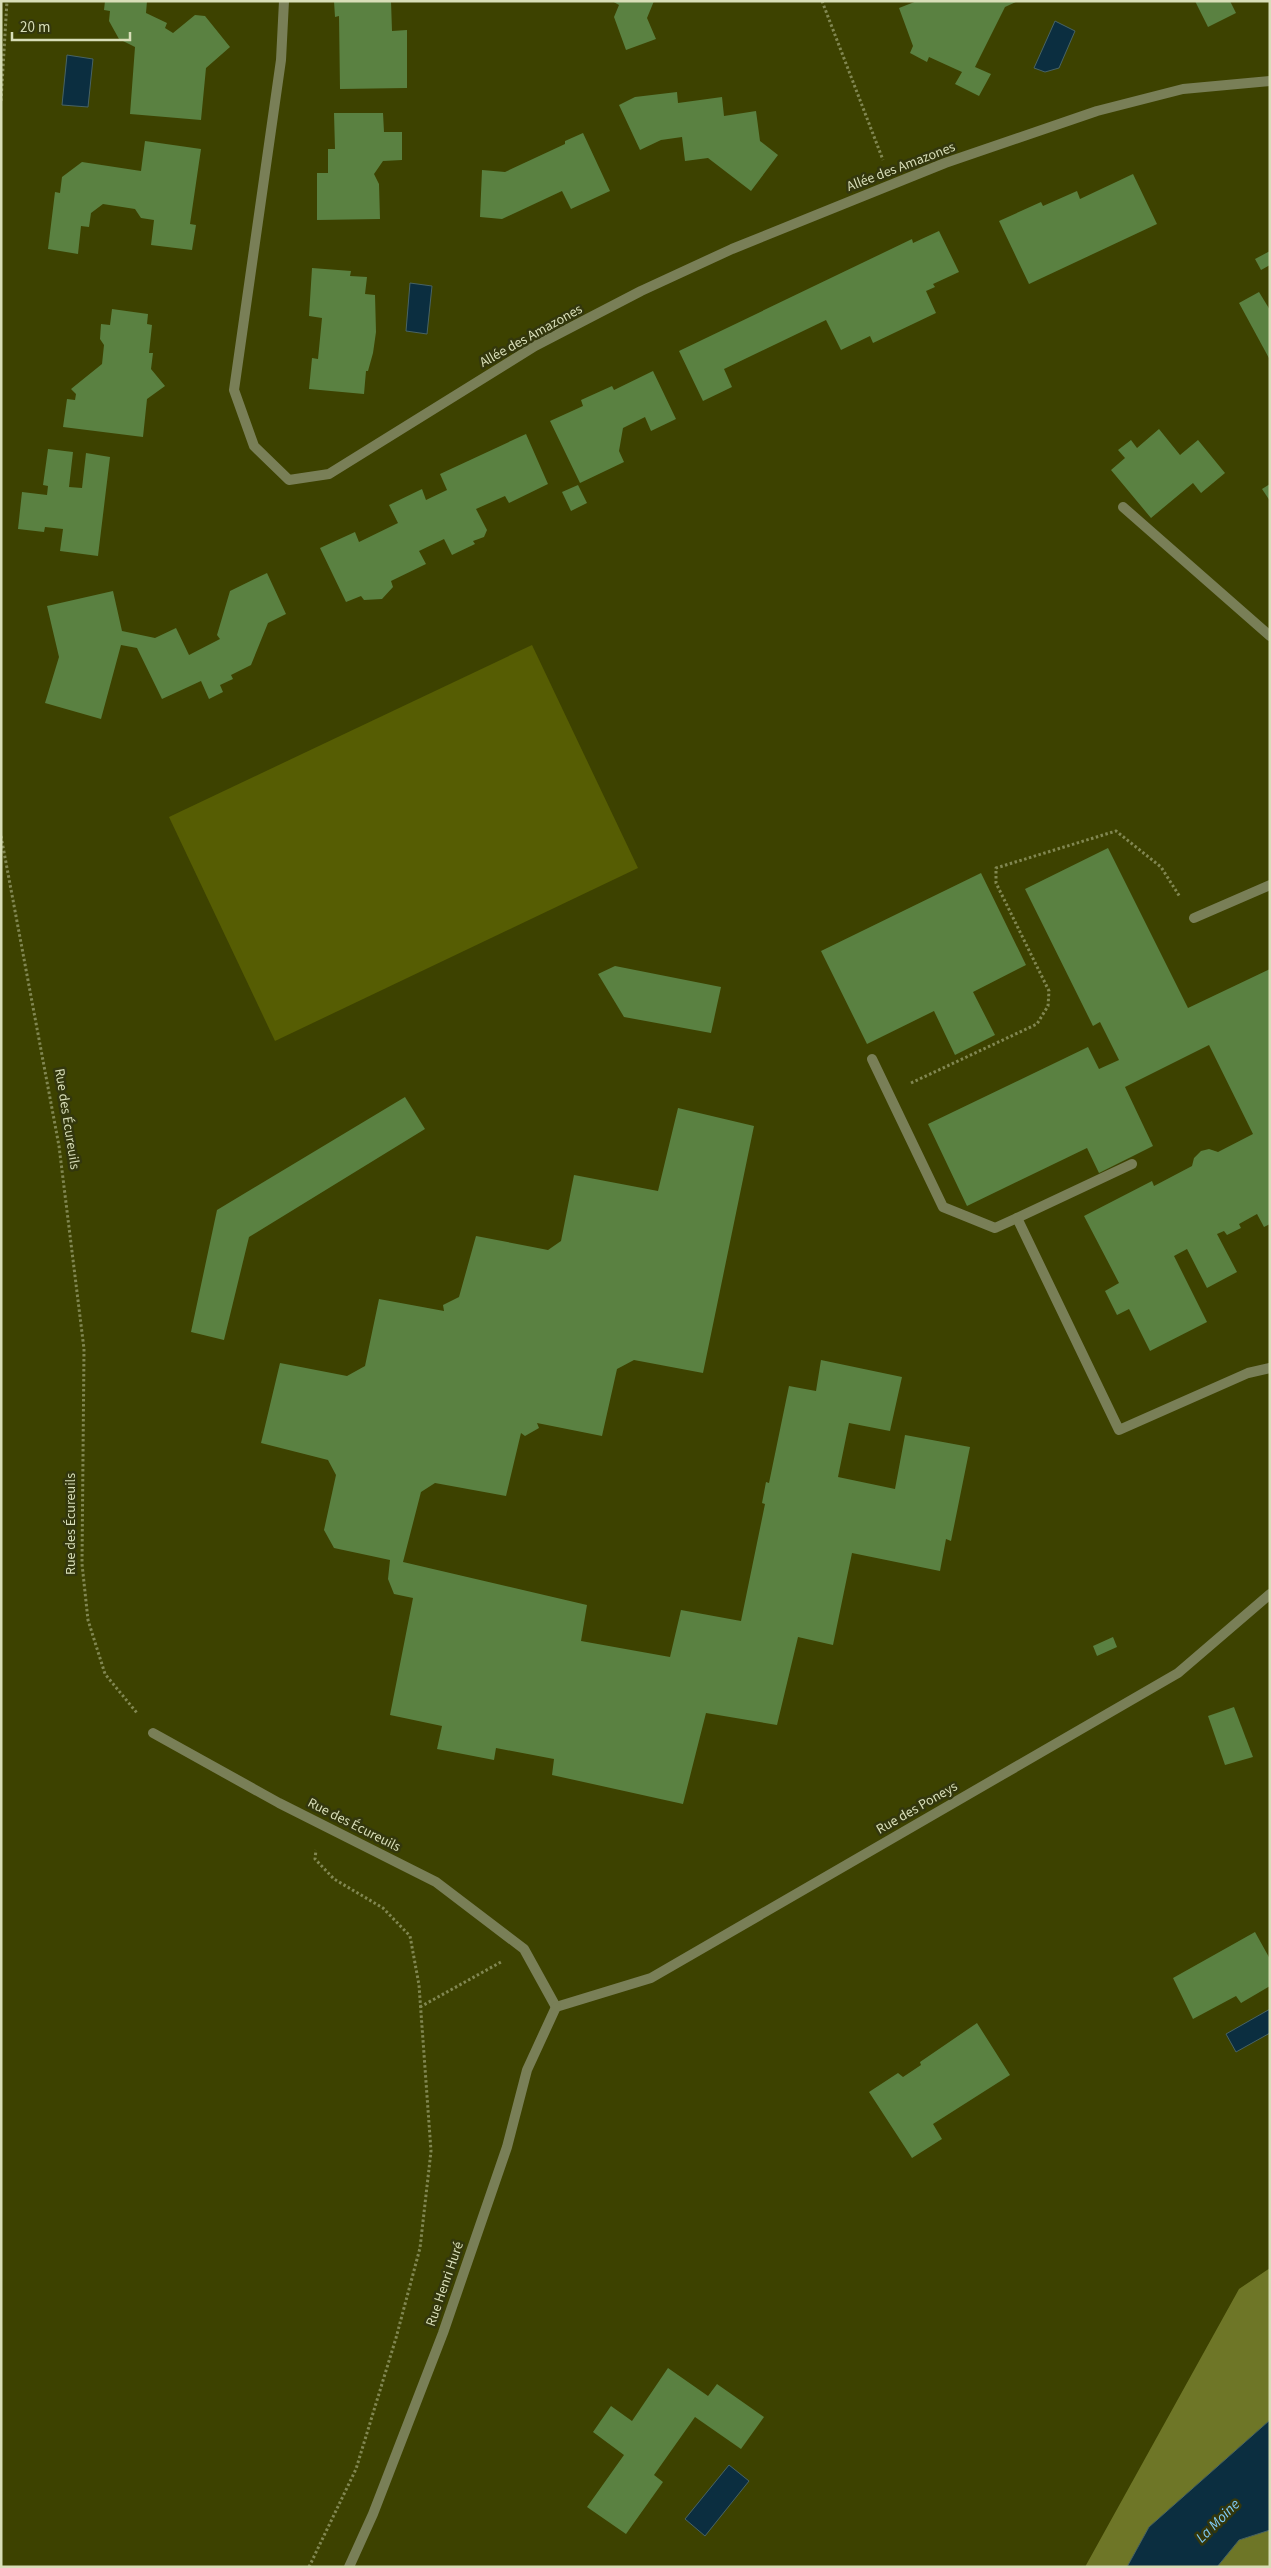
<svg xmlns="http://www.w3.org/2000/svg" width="1271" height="2568" font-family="'Source Sans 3',sans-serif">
  <rect width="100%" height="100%" fill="#3d4200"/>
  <path fill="#565d03" d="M532,645L638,868L275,1041L169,817Z"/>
  <g fill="#6e7627">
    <path d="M1270,2268V2420L1149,2527L1127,2567H1085L1239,2289Z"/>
    <path d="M1270,2530V2567H1217L1239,2540Z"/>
  </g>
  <g fill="#0b2e40" stroke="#486364">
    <path d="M1055,21L1075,31L1059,68L1045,72L1034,68Z"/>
    <path d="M67,55L93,59L88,107L62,105Z"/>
    <path d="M410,283L432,286L427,334L406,331Z"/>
    <path d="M1270,2009V2033L1236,2052L1226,2034Z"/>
    <path d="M1270,2420V2530L1239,2540L1217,2567H1127L1149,2527Z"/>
    <path d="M729,2465L749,2481L705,2536L685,2519Z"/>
  </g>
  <g fill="#5a8141">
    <path d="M105,1H147L146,13L167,23L165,28L173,33L195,15L205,16L230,47L206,68L201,120L130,114L135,47L119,39L109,21L110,11L104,10Z"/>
    <path d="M334,1H391L392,31L407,30V88L340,89L339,16L335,17Z"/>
    <path d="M612,1H654L647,18L656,39L626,50L614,17L619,5Z"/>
    <path d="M917,1H1018L1005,7L975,67L991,74L979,96L955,84L962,72L929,57L927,62L910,53L913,46L899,8Z"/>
    <path d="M1195,1H1230L1236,13L1208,27Z"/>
    <path d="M677,92L678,103L722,97L724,116L756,111L760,141L778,155L751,191L708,158L685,161L682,137L661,140L640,150L619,105L635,97Z"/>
    <path d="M334,113H383L384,132H402V160L383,161L374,174L379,184L380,219L317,220V173H328V149H335Z"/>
    <path d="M583,133L610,191L571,209L562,191L502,219L480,217L482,170L505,172L565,144V141Z"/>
    <path d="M145,141L201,149L190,224L196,225L192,250L151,245L154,220L141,218L135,209L103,204L91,213L89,227L81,226L78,254L48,249L55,192L60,193L62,177L82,162L141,171Z"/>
    <path d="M1133,174L1157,224L1029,284L999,221L1041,202L1043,206L1077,191L1080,199Z"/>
    <path d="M939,231L959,272L933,284L935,287L926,291L936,313L873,343L870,336L841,350L826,320L724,369L732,387L703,401L679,351L912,239L913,243Z"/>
    <path d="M1270,251V265L1261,270L1255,259Z"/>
    <path d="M312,268L351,271L350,276L367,277L365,294L375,295L376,332L373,353L368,371H366L364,394L309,389L312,358L318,359L322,318L309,316Z"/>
    <path d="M1259,292L1270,310V360L1239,303Z"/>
    <path d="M112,309L148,314L147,324L152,325L149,353H153L151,369L165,386L147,399L143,437L63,427L67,399L75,400L76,394L71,389L102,364L104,345L100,339L101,324L110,325Z"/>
    <path d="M653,371L676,419L651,431L645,417L623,428L619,451L624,462L580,483L550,421L583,406L581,400L612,386L614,390Z"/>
    <path d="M1159,429L1180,455L1198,440L1225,473L1201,493L1193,483L1151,518L1111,470L1125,458L1118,450L1131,440L1137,448Z"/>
    <path d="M526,434L548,484L509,503L505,496L476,509L487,530L484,537L473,541L475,544L452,555L444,539L419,551L426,564L391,581L393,587L382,599L364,600L361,596L346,602L320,548L355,532L359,542L398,523L389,505L422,489L426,500L447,490L440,474Z"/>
    <path d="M48,449L73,452L69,487L82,488L86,453L110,457L98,556L60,551L63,529L45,527L44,532L18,529L22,492L47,495L48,486L43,485Z"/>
    <path d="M1270,484V501L1262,489Z"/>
    <path d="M578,485L587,503L571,511L562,492Z"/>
    <path d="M267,573L286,614L268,623L251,665L231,675L233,679L220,685L223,692L209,699L201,681L162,699L137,648L121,645L101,719L45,703L59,657L47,606L113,591L122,631L155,638L176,628L189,655L220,639L217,635L230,591Z"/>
    <path d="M1108,848L1188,1008L1270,969V1224L1264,1227L1257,1214L1239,1224L1241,1228L1227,1235L1224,1231L1217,1234L1237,1272L1207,1288L1187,1249L1174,1256L1207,1322L1150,1351L1129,1309L1117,1315L1105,1291L1119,1283L1084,1216L1152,1181L1154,1186L1192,1166L1194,1158L1201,1151L1209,1149L1218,1152L1253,1134L1209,1045L1125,1087L1153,1146L1099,1173L1087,1148L967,1206L928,1124L1088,1047L1099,1069L1119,1060L1100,1022L1093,1026L1025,889Z"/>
    <path d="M981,873L1026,965L973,992L995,1035L955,1055L934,1011L867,1044L821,951Z"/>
    <path d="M615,966L721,987L711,1033L624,1017L598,974Z"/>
    <path d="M405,1097L425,1129L249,1237L224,1340L191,1332L217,1210Z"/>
    <path d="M678,1108L754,1126L703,1373L634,1360L617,1369L602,1436L537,1423L539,1428L525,1436L521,1433L506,1496L435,1483L421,1492L403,1562L587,1605L581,1641L670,1657L681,1610L741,1621L765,1504L762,1503L766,1482L769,1483L789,1386L816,1391L821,1360L902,1377L890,1431L849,1423L838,1477L895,1489L905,1435L970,1447L951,1541L946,1539L940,1571L852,1553L833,1645L798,1637L777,1725L706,1713L683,1804L552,1775L554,1759L496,1748L494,1760L437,1749L442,1726L390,1715L413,1598L394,1594L388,1579L390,1560L334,1548L324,1530L336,1475L328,1460L261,1443L280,1363L347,1376L365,1366L379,1299L444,1311L443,1305L459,1297L476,1236L548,1250L561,1241L574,1175L658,1191Z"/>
    <path d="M1113,1637L1117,1647L1097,1656L1093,1646Z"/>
    <path d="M1234,1707L1253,1757L1225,1765L1208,1716Z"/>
    <path d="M1255,1932L1270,1959V1986L1241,2003L1236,1996L1193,2019L1173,1978Z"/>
    <path d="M977,2023L1010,2075L933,2124L942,2139L912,2158L869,2092L898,2073L903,2077L921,2065L920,2062Z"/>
    <path d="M668,2368L708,2396L717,2384L764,2417L741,2449L695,2417L654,2475L663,2482L626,2534L587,2507L624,2455L593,2432L611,2406L632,2421Z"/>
  </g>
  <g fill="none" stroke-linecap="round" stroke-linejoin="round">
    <g stroke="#818751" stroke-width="3" stroke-dasharray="2.5 2.5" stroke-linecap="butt">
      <path d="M822,1L883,160"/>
      <path d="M1,101L7,1"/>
      <path d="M1,836L59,1146L84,1349L82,1564L88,1620L105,1674L137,1713"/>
      <path d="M911,1083L1037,1024L1048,1006L1049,991L996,883V868L1116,831L1161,867L1180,897"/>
      <path d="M420,2007L501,1962"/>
      <path d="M309,2567L356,2469L396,2338L420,2248L431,2151L419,1985L410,1936L383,1908L334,1879L315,1859L316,1850"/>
    </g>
    <g stroke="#797f57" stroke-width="10">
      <path d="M1123,507L1270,636"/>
      <path d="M1194,918L1270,885"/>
      <path d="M872,1059L943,1207L995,1228L1017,1218"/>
      <path d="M1132,1164L1017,1218L1119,1430L1248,1373L1270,1368"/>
    </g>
    <g stroke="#797f57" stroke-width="10">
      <path d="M284,1L281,60L234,390L254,446L289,480L329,474L535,346L641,291L732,249L945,163L1097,111L1183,89L1270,81"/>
      <path d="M153,1733L279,1803L436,1882L524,1949L556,2007"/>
      <path d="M556,2007L651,1978L1178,1673L1270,1594"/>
      <path d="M349,2567L373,2514L443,2333L507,2147L527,2070L556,2007"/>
    </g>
  </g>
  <g text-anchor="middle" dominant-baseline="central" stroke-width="5" stroke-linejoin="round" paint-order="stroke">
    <g font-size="14" fill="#d8deb8" stroke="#33370d">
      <text transform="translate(901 167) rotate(-21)">Allée des Amazones</text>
      <text transform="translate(531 336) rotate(-29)">Allée des Amazones</text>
      <text transform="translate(67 1119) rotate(81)">Rue des Écureuils</text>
      <text transform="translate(71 1524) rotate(-90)">Rue des Écureuils</text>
      <text transform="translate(917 1808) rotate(-30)">Rue des Poneys</text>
      <text transform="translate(354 1825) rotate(27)">Rue des Écureuils</text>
      <text transform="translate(445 2284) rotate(-71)">Rue Henri Huré</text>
    </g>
    <g font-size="15" font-style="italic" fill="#7fc9f3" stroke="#33370d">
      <text transform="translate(1218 2521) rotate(-45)">La Moine</text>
    </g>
  </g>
  <rect width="1271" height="2568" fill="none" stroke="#d8deb8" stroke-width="5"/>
  <path d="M12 32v8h118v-8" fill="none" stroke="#d8deb8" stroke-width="2.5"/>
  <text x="20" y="32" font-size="15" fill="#d8deb8" stroke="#33370d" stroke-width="4" paint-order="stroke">20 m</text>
</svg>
